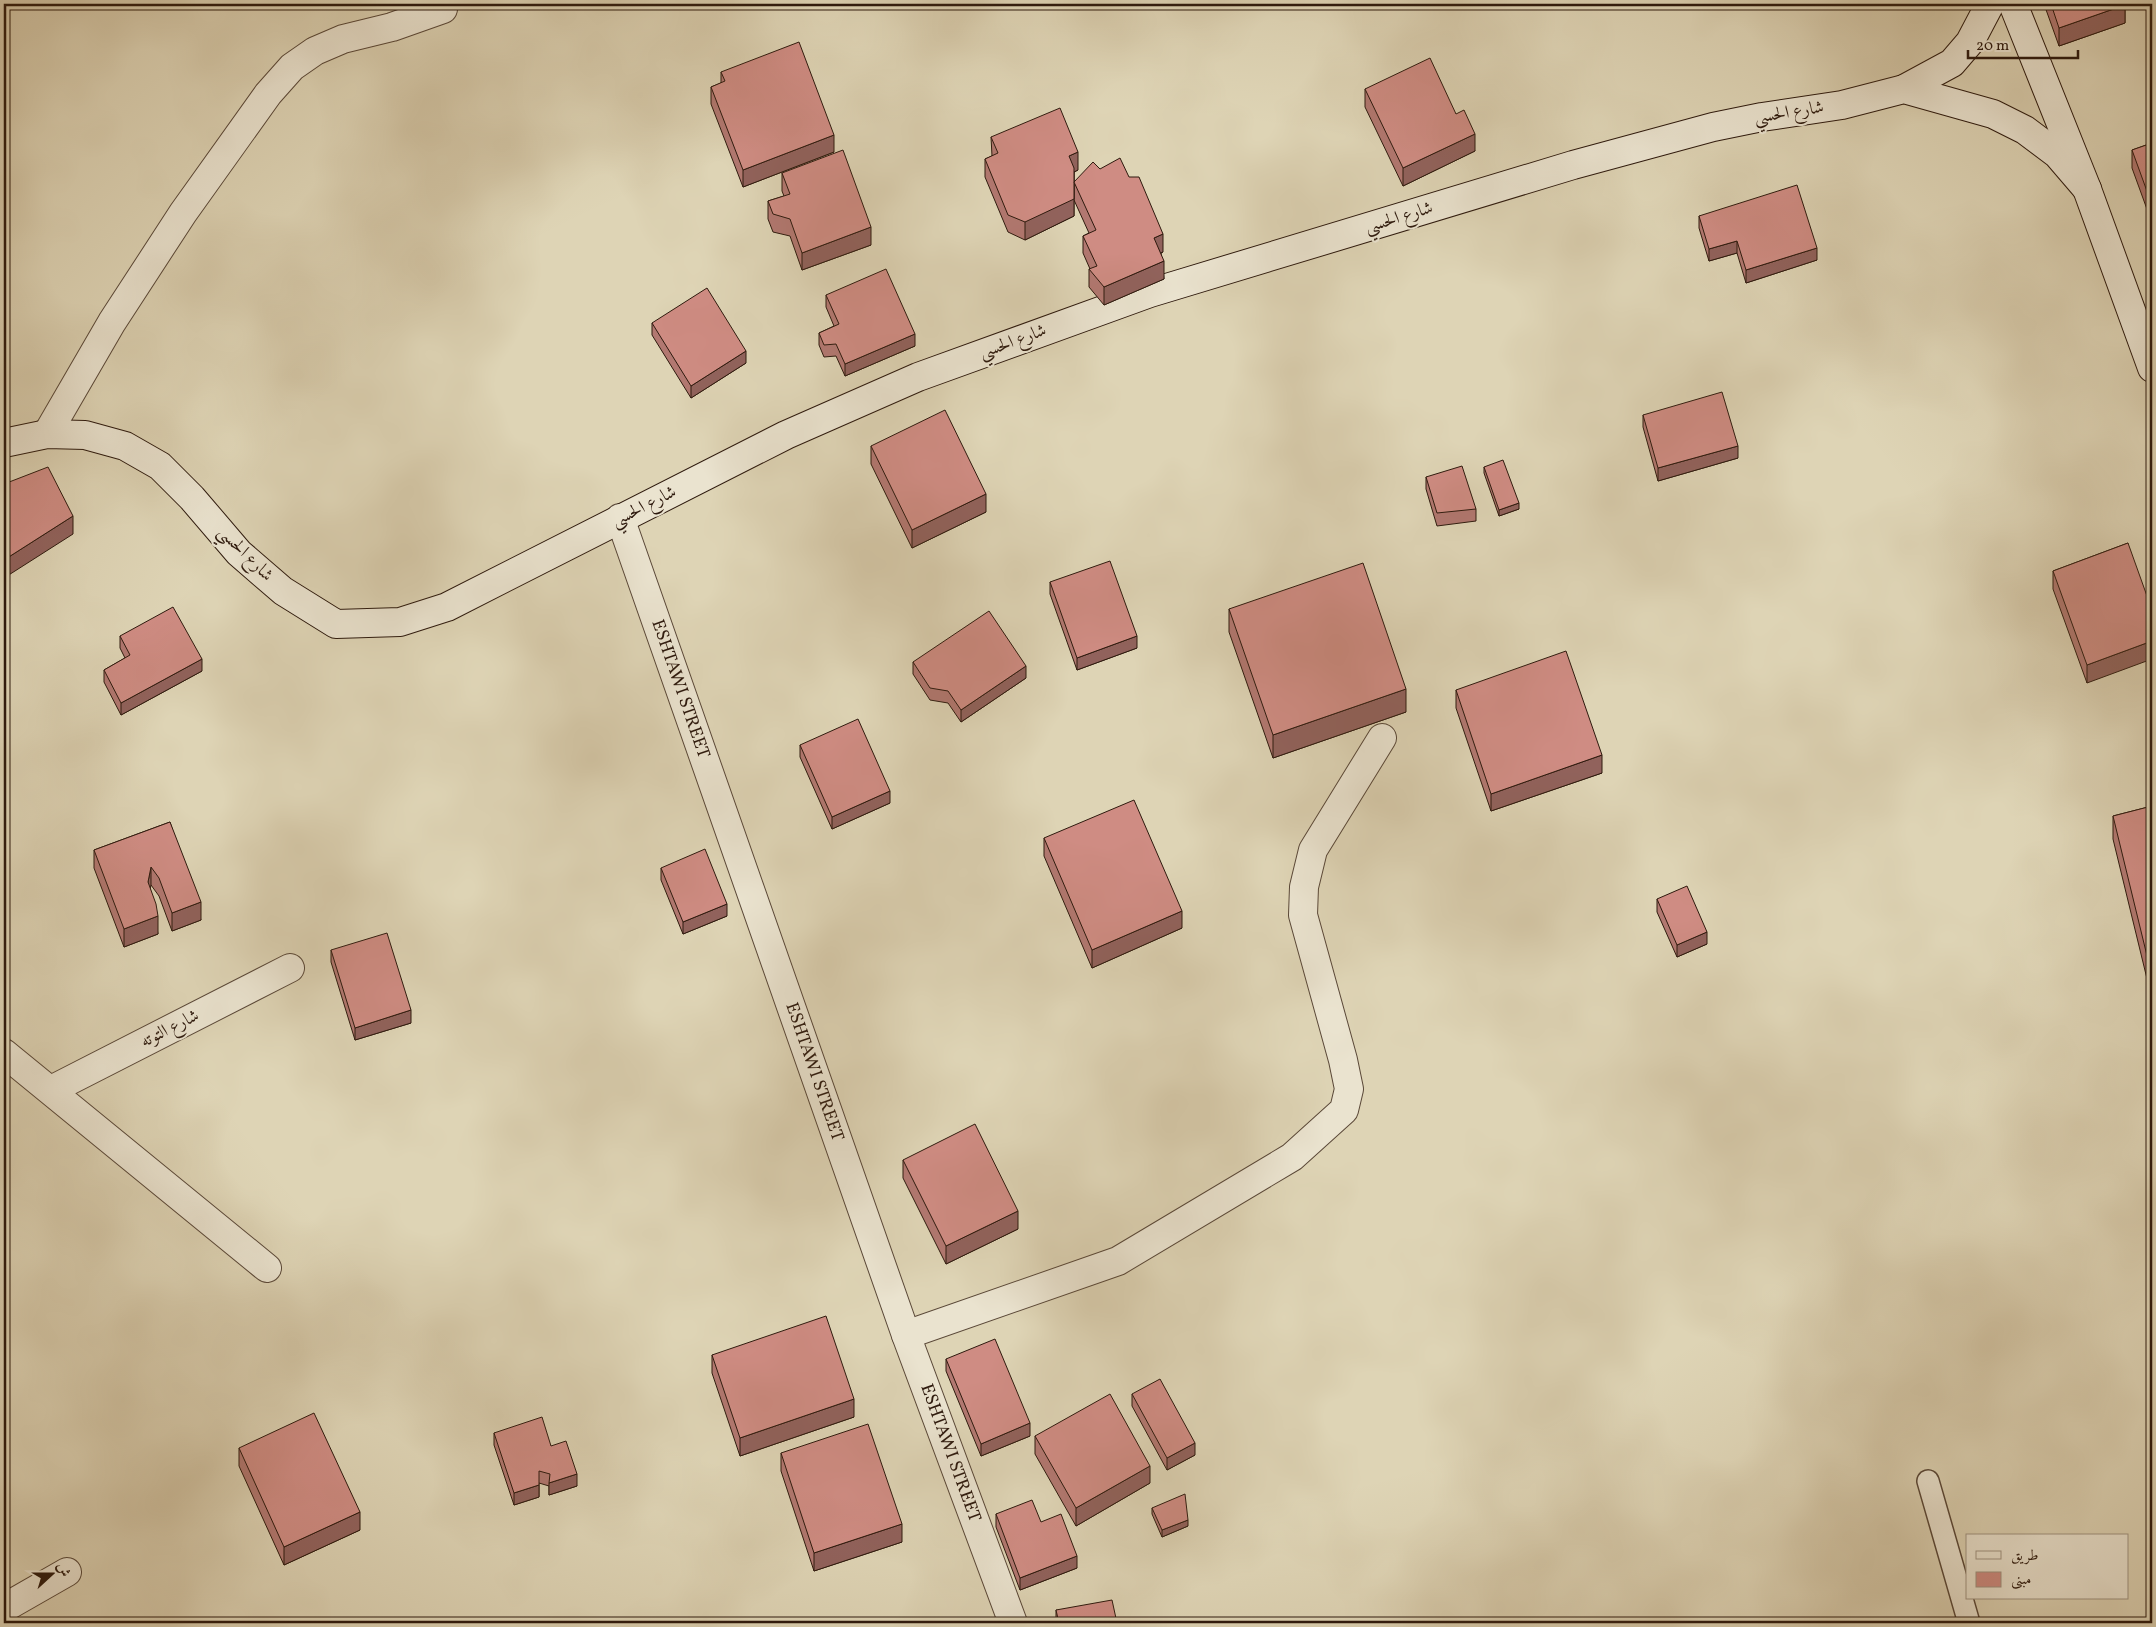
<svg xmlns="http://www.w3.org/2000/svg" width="2156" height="1627" font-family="Vollkorn,Amiri,serif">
  <rect width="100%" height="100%" fill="#ded4b5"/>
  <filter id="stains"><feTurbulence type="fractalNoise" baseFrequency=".004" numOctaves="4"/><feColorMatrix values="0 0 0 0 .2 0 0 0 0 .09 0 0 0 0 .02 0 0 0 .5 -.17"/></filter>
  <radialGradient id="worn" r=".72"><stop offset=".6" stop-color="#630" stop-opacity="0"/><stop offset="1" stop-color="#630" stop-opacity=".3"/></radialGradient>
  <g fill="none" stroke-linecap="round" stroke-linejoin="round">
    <g stroke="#5a4838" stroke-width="24">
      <path id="lane" d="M1928,1481L1969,1623"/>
    </g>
    <g stroke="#5a4838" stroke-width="30">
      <g id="street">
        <path d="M47,434L112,322L183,213L268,94L292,67L315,51L343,39L392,27L443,9"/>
        <path d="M620,518L906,1335L1013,1623"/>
        <path d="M4,1053L267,1268"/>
        <path d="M51,1090L290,968"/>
        <path d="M906,1335L1118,1261L1292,1157L1344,1110L1349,1089L1343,1060L1303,915L1304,887L1313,850L1382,738"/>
        <path d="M4,1608L67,1572"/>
      </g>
    </g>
    <g stroke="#2e1a0e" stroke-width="30">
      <g id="secondary">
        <path d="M2013,4L2087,189L2152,368"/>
        <path d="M1904,89L1952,63L1970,42L1990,4"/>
        <path d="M4,443L47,434L85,435L125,446L160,466L192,498L239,553L283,591L336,624L400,622L447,607L786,435L918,377L1150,293L1573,165L1713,127L1762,117L1842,105L1904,89L1993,114L2025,130L2057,154L2087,189"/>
      </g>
    </g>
    <use href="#lane" stroke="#eae3cf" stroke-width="21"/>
    <use href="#street" stroke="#eae3cf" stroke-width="28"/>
    <use href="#secondary" stroke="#eae3cf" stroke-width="28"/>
  </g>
  <g fill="#b27871" stroke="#2e1a0e">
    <path d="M2044,4H2125V23L2059,46Z"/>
    <path d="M721,72L834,152L743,187L711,104V87L721,83Z"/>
    <path d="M1365,89L1456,114L1475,151L1403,186L1365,107Z"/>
    <path d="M991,137L1078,170L1074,172V216L1025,240L1008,232L985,177V159L992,156Z"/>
    <path d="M2152,143V223L2132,168V150Z"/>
    <path d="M782,173L871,245L802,270L790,236L773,232L768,219V201L784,196L782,191Z"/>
    <path d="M1074,182L1163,252L1161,253L1164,279L1104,305L1089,287V269H1090L1083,253V236L1089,233L1074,200Z"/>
    <path d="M1699,216L1817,260L1746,283L1737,253L1709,261L1699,228Z"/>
    <path d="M826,295L915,346L845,376L836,356L824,357L819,345V333L834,326L826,307Z"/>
    <path d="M652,323L746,363L691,398L652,335Z"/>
    <path d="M1643,415L1738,458L1658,481L1643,427Z"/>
    <path d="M871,446L986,512L912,548L871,464Z"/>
    <path d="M1484,467L1519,509L1499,516L1484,473Z"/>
    <path d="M1426,477L1476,509V521L1437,526L1426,489Z"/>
    <path d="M2128,543L2087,683L2053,589V571Z"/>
    <path d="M1050,582L1137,648L1077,670L1050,594Z"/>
    <path d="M1229,609L1406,712L1273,758L1229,632Z"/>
    <path d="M120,636L202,671L121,715L104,682V670L125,658L120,648Z"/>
    <path d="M913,662L1026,678L961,722L948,703L930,700L913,674Z"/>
    <path d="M1456,690L1602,773L1491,811L1456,708Z"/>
    <path d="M800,745L890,803L832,829L800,757Z"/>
    <path d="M2152,806L2149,987L2113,839V816Z"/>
    <path d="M170,822L201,920L172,931L159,896L151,885L150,887L158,934L124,947L94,868V850Z"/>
    <path d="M1044,838L1182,928L1092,968L1044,856Z"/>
    <path d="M661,868L727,916L683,934L661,880Z"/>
    <path d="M1657,899L1707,944L1677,957L1657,912Z"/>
    <path d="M331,950L411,1023L355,1040L331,962Z"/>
    <path d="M903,1160L1018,1229L946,1264L903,1178Z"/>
    <path d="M712,1355L854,1417L740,1456L712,1373Z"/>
    <path d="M946,1359L1030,1436L981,1456L946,1371Z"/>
    <path d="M1132,1394L1195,1455L1167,1470L1132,1406Z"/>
    <path d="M494,1433L551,1446L577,1486L549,1495V1486L539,1483V1497L514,1505L494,1445Z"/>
    <path d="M1035,1436L1150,1483L1076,1526L1035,1454Z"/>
    <path d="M239,1448L360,1530L284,1565L239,1466Z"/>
    <path d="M781,1453L902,1542L814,1571L781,1471Z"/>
    <path d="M1152,1508L1188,1526L1162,1537L1152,1514Z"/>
    <path d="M996,1514L1041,1522L1077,1568L1020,1590L996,1527Z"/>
    <path d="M1056,1610L1117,1623H1056Z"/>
  </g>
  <g fill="#91625c" stroke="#2e1a0e">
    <path d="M2125,5V23L2059,46V28Z"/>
    <path d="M1475,134V151L1403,186V168Z"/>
    <path d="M834,135V152L743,187V170Z"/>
    <path d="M1078,152V170L1074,172V216L1025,240V222L1069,156Z"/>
    <path d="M871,227V245L802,270V253Z"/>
    <path d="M1163,234V252L1154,256V238Z"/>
    <path d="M1737,241V253L1709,261V249Z"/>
    <path d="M1817,248V260L1746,283V270Z"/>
    <path d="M1164,261V279L1104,305V287Z"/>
    <path d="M5,281V299L4,300V282Z"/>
    <path d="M915,334V346L845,376V364Z"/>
    <path d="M746,351V363L691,398V386Z"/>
    <path d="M1738,446V458L1658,481V468Z"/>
    <path d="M986,494V512L912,548V530Z"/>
    <path d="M1519,503V509L1499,516V510Z"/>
    <path d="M73,516V534L4,578V560Z"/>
    <path d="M1137,636V648L1077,670V658Z"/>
    <path d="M2152,641V659L2087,683V665Z"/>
    <path d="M202,659V671L121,715V703Z"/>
    <path d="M1026,666V678L961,722V710Z"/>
    <path d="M1406,689V712L1273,758V735Z"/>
    <path d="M1602,755V773L1491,811V794Z"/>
    <path d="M890,791V803L832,829V817Z"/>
    <path d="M151,867V885L148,900V882Z"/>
    <path d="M201,902V920L172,931V913Z"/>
    <path d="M727,904V916L683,934V922Z"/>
    <path d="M1182,911V928L1092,968V950Z"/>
    <path d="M158,916V934L124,947V929Z"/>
    <path d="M1707,932V944L1677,957V945Z"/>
    <path d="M2152,963V986L2149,987V964Z"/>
    <path d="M411,1010V1023L355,1040V1028Z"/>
    <path d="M1018,1211V1229L946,1264V1246Z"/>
    <path d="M854,1399V1417L740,1456V1438Z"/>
    <path d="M1030,1423V1436L981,1456V1444Z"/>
    <path d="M1195,1443V1455L1167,1470V1458Z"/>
    <path d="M1150,1466V1483L1076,1526V1508Z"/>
    <path d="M577,1474V1486L549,1495V1483Z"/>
    <path d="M539,1485V1497L514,1505V1493Z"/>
    <path d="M360,1512V1530L284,1565V1547Z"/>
    <path d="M1188,1520V1526L1162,1537V1530Z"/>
    <path d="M902,1524V1542L814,1571V1553Z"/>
    <path d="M1077,1556V1568L1020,1590V1578Z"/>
  </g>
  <g fill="#cf8c83" stroke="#2e1a0e">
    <path d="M2051,4H2125V5L2059,28Z"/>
    <path d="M799,42L834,135L743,170L711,87L725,81L721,72Z"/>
    <path d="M1430,58L1456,114L1464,110L1475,134L1403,168L1365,89Z"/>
    <path d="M1060,108L1078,152L1069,156L1074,168V199L1025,222L1008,215L985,159L998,153L991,137Z"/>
    <path d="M2152,143V205L2132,150Z"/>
    <path d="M843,150L871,227L802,253L790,219L773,214L768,201L790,194L782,173Z"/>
    <path d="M1120,158L1129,177H1139L1163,234L1154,238L1164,261L1104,287L1089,269L1097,266L1083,236L1096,230L1074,182L1093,162L1100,169Z"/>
    <path d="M1797,185L1817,248L1746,270L1737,241L1709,249L1699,216Z"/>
    <path d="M886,269L915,334L845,364L836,344L824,345L819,333L839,324L826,295Z"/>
    <path d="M707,288L746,351L691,386L652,323Z"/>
    <path d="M1722,392L1738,446L1658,468L1643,415Z"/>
    <path d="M945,410L986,494L912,530L871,446Z"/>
    <path d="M1503,460L1519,503L1499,510L1484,467Z"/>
    <path d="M1462,466L1476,509L1437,513L1426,477Z"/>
    <path d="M48,467L73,516L4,560V484Z"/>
    <path d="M2128,543L2152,610V641L2087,665L2053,571Z"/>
    <path d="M1110,561L1137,636L1077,658L1050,582Z"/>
    <path d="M1363,563L1406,689L1273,735L1229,609Z"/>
    <path d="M173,607L202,659L121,703L104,670L130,655L120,636Z"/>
    <path d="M989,611L1026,666L961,710L948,691L930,688L913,662Z"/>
    <path d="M1566,651L1602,755L1491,794L1456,690Z"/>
    <path d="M858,719L890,791L832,817L800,745Z"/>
    <path d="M1134,800L1182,911L1092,950L1044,838Z"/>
    <path d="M2152,806V963L2149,964L2113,816Z"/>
    <path d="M170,822L201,902L172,913L159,878L151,867L148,882L156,904L158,916L124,929L94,850Z"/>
    <path d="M705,849L727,904L683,922L661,868Z"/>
    <path d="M1687,886L1707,932L1677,945L1657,899Z"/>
    <path d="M387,933L411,1010L355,1028L331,950Z"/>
    <path d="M975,1124L1018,1211L946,1246L903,1160Z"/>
    <path d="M826,1316L854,1399L740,1438L712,1355Z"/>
    <path d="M995,1339L1030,1423L981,1444L946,1359Z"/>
    <path d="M1160,1379L1195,1443L1167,1458L1132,1394Z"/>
    <path d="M1110,1394L1150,1466L1076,1508L1035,1436Z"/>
    <path d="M314,1413L360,1512L284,1547L239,1448Z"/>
    <path d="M542,1417L551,1446L566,1441L577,1474L549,1483L550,1474L539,1471V1485L514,1493L494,1433Z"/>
    <path d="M868,1424L902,1524L814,1553L781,1453Z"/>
    <path d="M1185,1494L1188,1520L1162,1530L1152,1508Z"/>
    <path d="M1032,1500L1041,1522L1061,1514L1077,1556L1020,1578L996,1514Z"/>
    <path d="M1112,1600L1117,1623H1059L1056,1610Z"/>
    <path d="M830,1619L832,1623H821Z"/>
  </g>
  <g text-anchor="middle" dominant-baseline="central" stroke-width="4" stroke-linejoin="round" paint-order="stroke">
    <g font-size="18" fill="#2e1a0e" stroke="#eae3cf">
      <text transform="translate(1789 113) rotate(-9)">شارع الحسي</text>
      <text transform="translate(1399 218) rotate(-17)">شارع الحسي</text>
      <text transform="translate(1013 342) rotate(-20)">شارع الحسي</text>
      <text transform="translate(644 507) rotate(-27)">شارع الحسي</text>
      <text transform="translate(245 554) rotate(45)">شارع الحسي</text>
      <text transform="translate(680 689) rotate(71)">ESHTAWI STREET</text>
      <text transform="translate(170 1029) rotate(-27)">شارع التوته</text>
      <text transform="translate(814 1072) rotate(71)">ESHTAWI STREET</text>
      <text transform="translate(950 1453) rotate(70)">ESHTAWI STREET</text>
    </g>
  </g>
  <rect width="2156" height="1627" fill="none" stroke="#ded4b5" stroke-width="20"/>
  <rect x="5" y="5" width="2146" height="1617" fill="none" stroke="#2e1a0e" stroke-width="2.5"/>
  <rect x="10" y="10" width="2136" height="1607" fill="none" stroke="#2e1a0e"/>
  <rect x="1966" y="1534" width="162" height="65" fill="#eae3cf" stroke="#9f9382"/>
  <rect x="1976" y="1551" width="25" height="8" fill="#eae3cf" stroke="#9f9382"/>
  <text x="2011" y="1560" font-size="15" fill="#2e1a0e">طريق</text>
  <rect x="1976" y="1572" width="25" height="15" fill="#cf8c83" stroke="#9f9382"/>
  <text x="2011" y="1584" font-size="15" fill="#2e1a0e">مبنى</text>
  <g transform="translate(52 1574) rotate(69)" stroke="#eae3cf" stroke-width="4" paint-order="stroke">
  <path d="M0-4L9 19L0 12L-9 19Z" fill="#2e1a0e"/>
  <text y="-8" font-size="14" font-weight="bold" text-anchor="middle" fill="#2e1a0e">ش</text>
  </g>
  <path d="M1968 50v8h110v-8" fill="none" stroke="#2e1a0e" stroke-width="2.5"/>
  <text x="1976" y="50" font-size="15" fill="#2e1a0e" stroke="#eae3cf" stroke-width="4" paint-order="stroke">20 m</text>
  <rect width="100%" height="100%" filter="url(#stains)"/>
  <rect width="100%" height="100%" fill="url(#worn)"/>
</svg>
